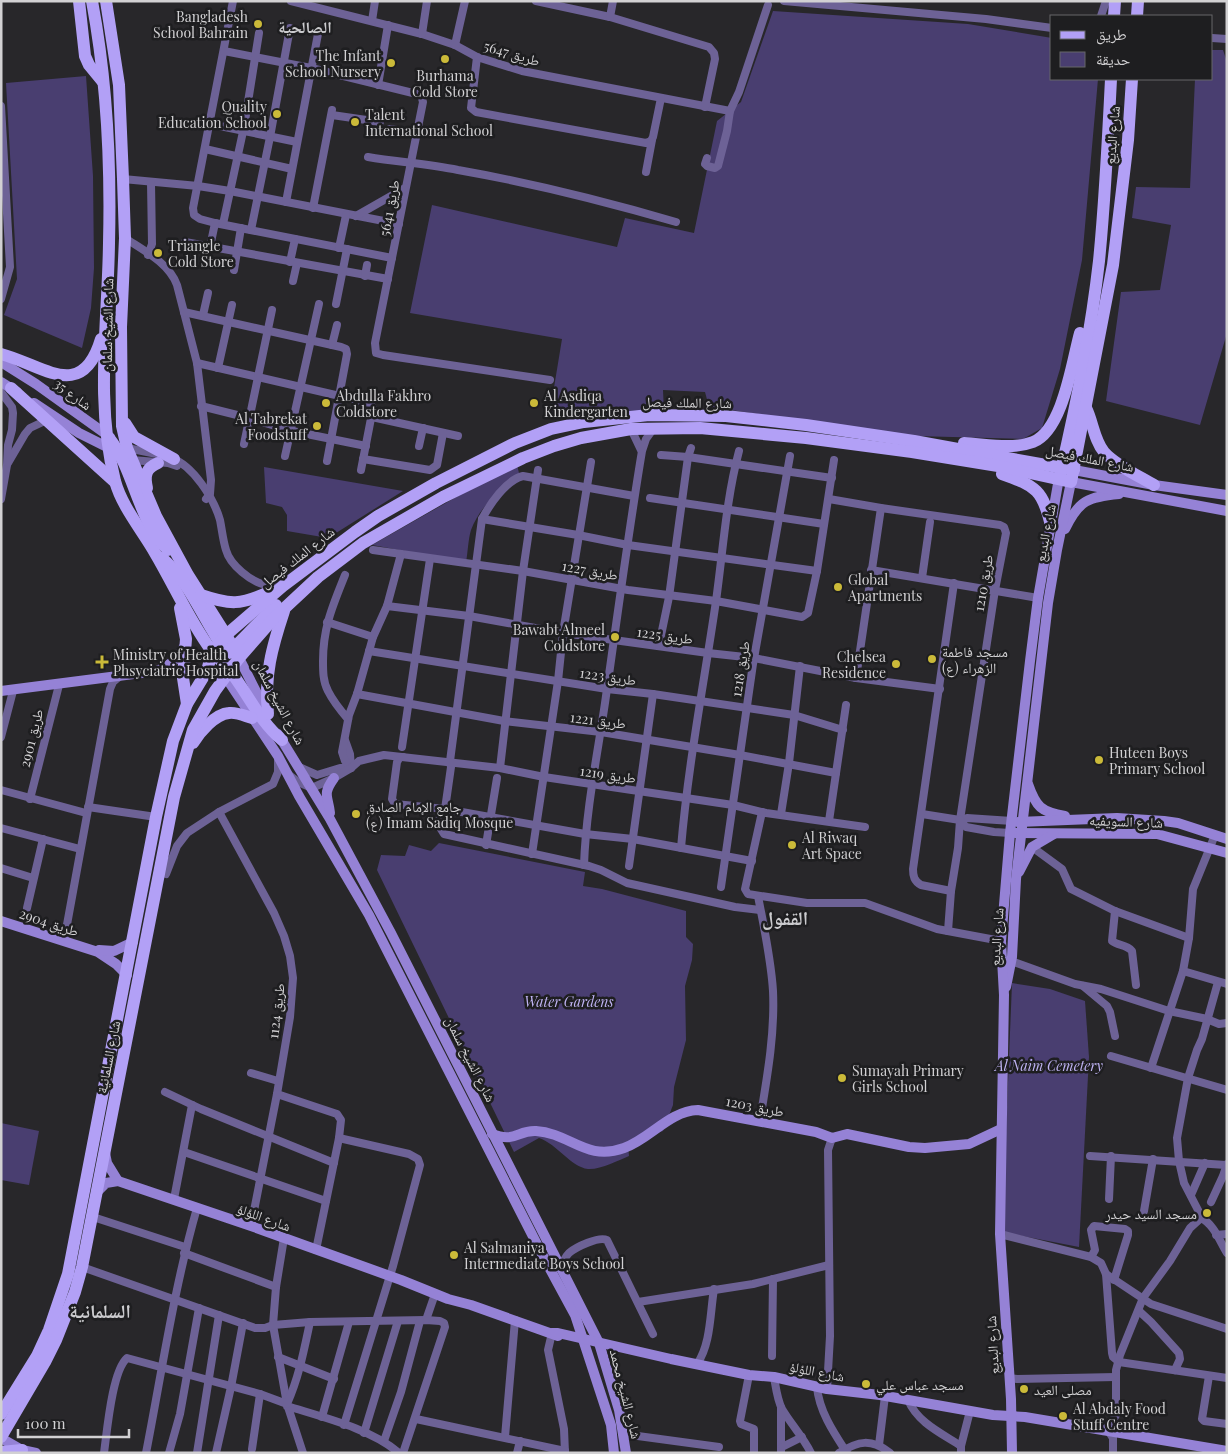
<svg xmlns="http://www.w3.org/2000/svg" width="1228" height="1454" font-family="'Playfair Display','Noto Naskh Arabic',serif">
  <rect width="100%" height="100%" fill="#28272a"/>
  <g fill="#493e70">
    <path d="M773,11L968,24L1052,38V79H1098L1082,260L1060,369L1042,428L1023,439L915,436L709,407L705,392L663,390L664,412L617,411L549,418L562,339L410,313L432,205L617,247L625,218L694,233L717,121L741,102Z"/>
    <path d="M1212,50H1223L1227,62V333L1200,425L1106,401L1121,292L1160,290L1171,225L1132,218L1136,187L1190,188L1195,79H1212Z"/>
    <path d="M86,76L93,176L94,268L91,308L82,348L4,315L17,279L6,83Z"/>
    <path d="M517,465L519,473C500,490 480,506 471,530C468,540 468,552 466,562L372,545L495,475Z"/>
    <path d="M264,467L403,491L328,538L287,531V515L282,507L266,503Z"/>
    <path d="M439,843L585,872L583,886L602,889L686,911V937L693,944L692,960L685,986L686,1040L674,1087L673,1105L663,1131L649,1135L628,1145L629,1156C619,1160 600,1170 588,1169C571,1167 557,1144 539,1138L514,1152L377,870L381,855L405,856L409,845L431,851Z"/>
    <path d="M1012,983L1050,989L1085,1001L1089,1057L1079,1247L1002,1232Z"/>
    <path d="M1,1123L39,1131L29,1185L1,1180Z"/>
  </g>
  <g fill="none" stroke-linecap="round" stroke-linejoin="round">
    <g stroke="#6d6296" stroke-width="8">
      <path d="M233,1L193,208L194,215L200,219L215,223L392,258"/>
      <path d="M291,1L422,34L455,45L477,57L522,71L730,111"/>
      <path d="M536,1L610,17L709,47L714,53L715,59L705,107"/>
      <path d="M784,1L986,19L1052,28"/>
      <path d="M1101,16L1106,1"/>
      <path d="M610,17L613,1"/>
      <path d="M372,21L375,1"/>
      <path d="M422,34L427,1"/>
      <path d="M1212,38L1227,39"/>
      <path d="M455,45L465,1"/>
      <path d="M224,51L311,68L421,95L423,102L375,343L376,353L383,355L550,380"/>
      <path d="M477,57L471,108L476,112L646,143L651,141L653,137L661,98"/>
      <path d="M378,85L388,25"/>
      <path d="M1,106L10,267L1,299"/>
      <path d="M332,115L380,122"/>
      <path d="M210,124L297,142"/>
      <path d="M390,129L418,133"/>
      <path d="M205,149L292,169"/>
      <path d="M368,157C398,162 428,164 458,170C532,183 604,201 676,222"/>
      <path d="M707,158L705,164L707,166L715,168L718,166L727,131L730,111L739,92L768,5"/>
      <path d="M646,172L652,140"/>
      <path d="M123,179L198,186L230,191L399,224"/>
      <path d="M286,202L318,34"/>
      <path d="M313,208L332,110"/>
      <path d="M356,216L405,188"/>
      <path d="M223,224L244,127L259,33"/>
      <path d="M251,230L270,137L290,28"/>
      <path d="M125,238C143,250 169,263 177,285L197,363L211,480L210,494L206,499"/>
      <path d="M185,242L388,279"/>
      <path d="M210,247L215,223"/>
      <path d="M339,248L346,215"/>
      <path d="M148,255L152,244L151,183"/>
      <path d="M290,262L295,239"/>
      <path d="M234,270L241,228"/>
      <path d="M365,276L367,265"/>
      <path d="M293,281L297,263"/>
      <path d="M336,304L347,249"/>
      <path d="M184,312L341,347L346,349L347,354L327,461"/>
      <path d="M203,315L208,293"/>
      <path d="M332,345L337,325"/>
      <path d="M197,363L370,403L373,408L361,470"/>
      <path d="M218,368L232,305"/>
      <path d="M1,392L12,407L13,413L12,430L8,445L7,465L1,499"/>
      <path d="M201,406L249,418L292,431L366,446"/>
      <path d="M372,417L458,436"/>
      <path d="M631,429L641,450"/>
      <path d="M244,444L272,310"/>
      <path d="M419,446L423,428"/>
      <path d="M127,448L157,454"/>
      <path d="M661,455L688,457L832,478"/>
      <path d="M285,456L319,304"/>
      <path d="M171,458C193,465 214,499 220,520C222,530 223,541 226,550C230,565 251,582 266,585C272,586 279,584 285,584"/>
      <path d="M363,459L430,470L437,465L443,433"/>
      <path d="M132,460L168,463L177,466"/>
      <path d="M8,463L25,434L30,428L47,420"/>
      <path d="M634,496L523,476C506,480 490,504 482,519L450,761L451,767L445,809L439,820V826L444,834L589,866L601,870L627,883L735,907L760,910"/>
      <path d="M650,498L824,524"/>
      <path d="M829,499L881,508L1000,525L1004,527L1006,533L995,590L960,820L958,848L951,891L948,931"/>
      <path d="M482,519L578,535L628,545L817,571"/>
      <path d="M373,550L523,571L628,590L716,601L802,617L808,613L817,571L834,460"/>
      <path d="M871,570L1038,598"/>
      <path d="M345,575C333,605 323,627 323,661C323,671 323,682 328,691C333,701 341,711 348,719"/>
      <path d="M922,578L930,522"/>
      <path d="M387,606L469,616L563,633L708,653L754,658L856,678L940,689"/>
      <path d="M327,622L373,637"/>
      <path d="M659,645L669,597L688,457L691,448"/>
      <path d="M369,651L607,689L653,694L794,715L843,730"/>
      <path d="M856,678L881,508"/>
      <path d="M357,694L504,721L601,732L740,755L836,773"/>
      <path d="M1,737L13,691"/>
      <path d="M345,740L350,754L351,768"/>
      <path d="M402,747L430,559"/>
      <path d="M403,757H400L397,762L392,799L395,804L445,809L585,834L633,839L752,861"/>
      <path d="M299,767L317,775L340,768H349"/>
      <path d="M351,768L345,761L342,752L349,715L357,694L373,637L387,606L401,554"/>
      <path d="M500,768L523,571L538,470"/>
      <path d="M289,775L298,782L312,788L334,778L351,768L359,761L384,755L500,768L544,777L733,805L766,813L865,827"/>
      <path d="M1,790L86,813"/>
      <path d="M30,799L59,685"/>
      <path d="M88,807L156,817"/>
      <path d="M219,812L274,913L284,936L290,956L293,978L290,1017L277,1094L251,1226"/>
      <path d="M762,812L745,889L748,894L807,903H865L937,929L1001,941"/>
      <path d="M781,814L789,763L800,666"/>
      <path d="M922,814L960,820L967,818L1012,821"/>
      <path d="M960,820L966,827L994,832L1010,833"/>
      <path d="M829,821L846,705"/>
      <path d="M1,828L80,849"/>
      <path d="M486,845L497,778"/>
      <path d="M1032,847L1062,869L1071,889L1115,911L1189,938"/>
      <path d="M681,848C688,765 704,683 716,601C723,551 726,500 739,451"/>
      <path d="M532,854L558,681L563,633L591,462"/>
      <path d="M584,865C586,810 597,757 605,703C617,619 628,535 642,451L646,439L654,428"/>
      <path d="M629,866L653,694"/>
      <path d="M1,868L33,878"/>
      <path d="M166,874L177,846L187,833L219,812L273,784L278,772V758"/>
      <path d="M721,887L753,664L790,456"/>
      <path d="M951,891L921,885C914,881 913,876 913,869L954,583"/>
      <path d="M758,896C764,928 771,959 773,991C775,1034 767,1078 760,1120"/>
      <path d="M27,908L43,839"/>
      <path d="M1115,911L1112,941C1118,946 1126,944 1132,951L1136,985"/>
      <path d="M64,941L110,689L113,682L119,677"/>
      <path d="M1011,961L1075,984L1101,989L1169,1011L1207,1019L1219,1024L1227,1023"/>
      <path d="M1183,971L1227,984"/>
      <path d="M1083,986L1107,1006L1110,1012L1115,1036"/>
      <path d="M1111,1056L1227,1090"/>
      <path d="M1151,1068L1183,971L1189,938L1193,889L1215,835"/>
      <path d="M251,1073L278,1081"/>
      <path d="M165,1092L201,1109L334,1163"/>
      <path d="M277,1094L337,1114L341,1120L339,1138L316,1250"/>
      <path d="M339,1138L409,1154L418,1159L420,1165L393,1266L344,1425"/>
      <path d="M184,1152L326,1201"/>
      <path d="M1090,1156L1226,1165"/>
      <path d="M1191,1195L1205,1163"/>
      <path d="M174,1199L192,1105"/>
      <path d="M1109,1199L1111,1156"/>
      <path d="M1211,1202L1223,1176L1227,1164"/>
      <path d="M1144,1211L1153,1159"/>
      <path d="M93,1217L185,1247"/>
      <path d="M1201,1218L1198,1210L1184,1183L1179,1161L1177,1138L1188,1078L1197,1050L1202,1039L1218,982"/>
      <path d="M1201,1218C1214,1224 1220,1242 1227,1253"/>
      <path d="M1000,1234L1091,1257L1101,1263L1106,1274L1112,1353L1113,1357L1119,1362L1227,1378"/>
      <path d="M1216,1235L1227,1234"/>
      <path d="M284,1238L276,1287L273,1325L287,1404L303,1453"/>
      <path d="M184,1253L276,1287"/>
      <path d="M1091,1257L1095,1250L1091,1230L1094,1226L1125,1229L1128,1231V1235L1114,1280"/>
      <path d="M82,1267L255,1328H265L273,1325L310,1322L426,1320L440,1321L444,1323L445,1327L403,1453"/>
      <path d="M562,1268C563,1262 565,1257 569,1253C576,1247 599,1236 607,1240L653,1334"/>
      <path d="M1106,1274L1151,1304L1227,1329"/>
      <path d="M638,1302L753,1284L829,1265"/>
      <path d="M1139,1311L1151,1322L1179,1353L1180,1359L1175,1370"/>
      <path d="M426,1320L435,1294"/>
      <path d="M552,1333L548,1350L564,1429L565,1453"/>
      <path d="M772,1356L773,1279"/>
      <path d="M278,1357L334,1379"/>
      <path d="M697,1364C711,1344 710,1313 714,1289"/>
      <path d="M749,1375L740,1421L741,1424L754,1429V1453"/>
      <path d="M1209,1376L1202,1419L1204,1421L1227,1424"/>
      <path d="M774,1377C776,1388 777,1399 782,1409C791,1424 803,1437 811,1453"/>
      <path d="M1009,1378L1017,1379L1116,1377"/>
      <path d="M817,1387C819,1411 834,1433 847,1453"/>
      <path d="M827,1389L830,1336L828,1150L832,1138"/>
      <path d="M908,1400C918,1423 941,1433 961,1446V1453"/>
      <path d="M287,1406C322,1417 372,1429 399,1453"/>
      <path d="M781,1408V1453"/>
      <path d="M322,1417L349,1322"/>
      <path d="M416,1419L565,1451"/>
      <path d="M1103,1431L1112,1422L1116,1415V1370L1120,1355L1143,1298L1170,1261L1190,1228L1201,1218"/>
      <path d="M1109,1432L1113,1438V1453"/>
      <path d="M364,1433L398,1321"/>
      <path d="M623,1434L719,1447"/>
      <path d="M505,1437L515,1320"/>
      <path d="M384,1441L401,1392L420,1321"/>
      <path d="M879,1445L885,1396"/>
      <path d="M961,1446L970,1411"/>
      <path d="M782,1447L802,1437"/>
      <path d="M252,1449L260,1394"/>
      <path d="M104,1453C107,1432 112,1371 127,1358L260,1394L287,1404C299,1377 304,1350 310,1322"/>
      <path d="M146,1453C162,1371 174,1288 197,1208"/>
      <path d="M169,1453L180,1414L199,1308"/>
      <path d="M197,1453L219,1315"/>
      <path d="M216,1453L231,1387L243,1323"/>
      <path d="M517,1453L520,1441"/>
      <path d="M839,1453C858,1441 871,1438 890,1453"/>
    </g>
    <g stroke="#9582d6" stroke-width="10">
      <path d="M1,362L36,384L110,437"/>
      <path d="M1,382L17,392"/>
      <path d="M34,403L79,433L113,450"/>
      <path d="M1074,470L1154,485L1227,495"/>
      <path d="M1065,529C1079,500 1088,497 1119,494"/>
      <path d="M239,658L267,713"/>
      <path d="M225,676L278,756L299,796L369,915L544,1258L575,1315L611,1425L614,1453"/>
      <path d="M1,691L157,671C170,666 179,658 185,645"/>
      <path d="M278,734L330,819L391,933L599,1343L619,1410L626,1453"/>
      <path d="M1028,784C1036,807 1041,812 1065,816"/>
      <path d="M330,813C328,795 322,795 334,778"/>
      <path d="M1018,822L1117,818L1164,821L1178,823L1227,839"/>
      <path d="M1015,833L1157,834L1227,853"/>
      <path d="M1019,872L1032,847L1054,834"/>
      <path d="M1,921L98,952L116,964L127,975"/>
      <path d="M99,950L114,951L133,942"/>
      <path d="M1006,987L1012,957L1016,879L1048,603L1057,550L1071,482L1227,511"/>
      <path d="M492,1134C516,1143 517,1130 536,1131C570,1133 586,1162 624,1148C650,1139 669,1111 698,1110L816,1132L832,1138L847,1134L909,1147L925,1148L969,1144L1001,1129"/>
      <path d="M105,1153L107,1163L118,1181"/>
      <path d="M97,1192L106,1183L118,1181L251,1226L401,1280L448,1299L471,1305L558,1336"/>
      <path d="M552,1333H558L671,1359L749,1375L774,1377L827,1389L880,1395L993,1415L1025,1417L1227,1451"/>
      <path d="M1,1438L22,1450L36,1453"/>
      <path d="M1012,1453L1011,1399L1000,1234L1004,995L1001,941L1010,833L1030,661L1038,598L1059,478"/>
    </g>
    <g stroke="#b2a0f6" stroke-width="12">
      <path d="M79,1L85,56L89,65L103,82"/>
      <path d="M92,1C107,81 111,162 109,243C108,322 95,403 115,481C122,507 142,530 155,553C174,585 189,620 211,650C215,656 222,661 227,667C247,691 258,720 282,740"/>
      <path d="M106,1L119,85L123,179L125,238L121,327L122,426L127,448L156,516L188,575L226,635L239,658"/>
      <path d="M1114,16L1115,1"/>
      <path d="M1137,16L1138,1"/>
      <path d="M1,354C43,365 82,403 101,339"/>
      <path d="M11,388L115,482"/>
      <path d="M1086,408C1093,422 1094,440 1104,452C1115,465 1139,476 1154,485"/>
      <path d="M125,423L134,437L174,459"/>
      <path d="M109,438C135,471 137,519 168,550"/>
      <path d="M964,443C985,444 1012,450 1033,442C1063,430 1072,362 1080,333"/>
      <path d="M1002,474C1036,486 1043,490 1051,526"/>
      <path d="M1060,475C1076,407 1091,331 1099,261C1105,201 1108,140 1111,79"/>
      <path d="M147,488C144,475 146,468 158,463"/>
      <path d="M162,558C190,582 203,619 224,649"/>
      <path d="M201,595C230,605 241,605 269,592"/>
      <path d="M180,608L186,639L183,678L187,704"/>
      <path d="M229,653L276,605"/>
      <path d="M268,714C264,676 272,647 284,611"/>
      <path d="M193,743C200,732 215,714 229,713C237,712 245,716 252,718"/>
      <path d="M1,1414L37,1356L49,1330L68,1274L156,817L173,741L187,704L207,671L212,652L226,635L283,586L355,532L378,516L436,483L515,443L551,429L584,422L649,415L726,416L806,425L914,441L1074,470"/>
      <path d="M1,1437L45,1362L56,1340L75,1292L82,1267L174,797L193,730L215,691L239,658L274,618L318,577L363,543L443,497L523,458L554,446L581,438L631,429L700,428L806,438L912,452L998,466L1071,482L1113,265L1128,140L1132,79"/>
      <path d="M1,1452L22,1450"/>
    </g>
  </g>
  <g fill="#cbba39" stroke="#1e1e20" stroke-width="2">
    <circle cx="258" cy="24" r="5"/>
    <circle cx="445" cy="59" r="5"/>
    <circle cx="391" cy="63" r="5"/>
    <circle cx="277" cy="114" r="5"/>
    <circle cx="355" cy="122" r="5"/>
    <circle cx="158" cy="253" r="5"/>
    <circle cx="326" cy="403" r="5"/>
    <circle cx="534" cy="403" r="5"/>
    <circle cx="317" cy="426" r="5"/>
    <circle cx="838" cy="587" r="5"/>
    <circle cx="615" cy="637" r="5"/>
    <circle cx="932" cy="659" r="5"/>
    <path d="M99.5 654.5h5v5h5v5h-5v5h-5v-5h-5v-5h5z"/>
    <circle cx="896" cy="664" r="5"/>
    <circle cx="1099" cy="760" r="5"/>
    <circle cx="356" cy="814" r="5"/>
    <circle cx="792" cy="845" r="5"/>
    <circle cx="842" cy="1078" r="5"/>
    <circle cx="1207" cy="1213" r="5"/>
    <circle cx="454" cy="1255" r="5"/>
    <circle cx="866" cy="1384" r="5"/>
    <circle cx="1024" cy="1389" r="5"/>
    <circle cx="1063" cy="1416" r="5"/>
  </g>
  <g text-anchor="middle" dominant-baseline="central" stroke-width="5" stroke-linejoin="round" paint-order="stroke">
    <g font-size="14" fill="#d2d1d3" stroke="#1e1e20" text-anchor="start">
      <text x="248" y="16" text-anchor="end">Bangladesh<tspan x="248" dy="16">School Bahrain</tspan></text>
      <text x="381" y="55" text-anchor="end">The Infant<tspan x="381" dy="16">School Nursery</tspan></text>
      <text x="445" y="75" text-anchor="middle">Burhama<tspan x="445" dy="16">Cold Store</tspan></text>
      <text x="267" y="106" text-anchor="end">Quality<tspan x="267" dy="16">Education School</tspan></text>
      <text x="365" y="114">Talent<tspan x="365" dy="16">International School</tspan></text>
      <text x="168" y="245">Triangle<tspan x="168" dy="16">Cold Store</tspan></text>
      <text x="336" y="395">Abdulla Fakhro<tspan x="336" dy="16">Coldstore</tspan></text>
      <text x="544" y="395">Al Asdiqa<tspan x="544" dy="16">Kindergarten</tspan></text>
      <text x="307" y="418" text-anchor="end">Al Tabrekat<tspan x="307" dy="16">Foodstuff</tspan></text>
      <text x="848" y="579">Global<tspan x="848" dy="16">Apartments</tspan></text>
      <text x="605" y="629" text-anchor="end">Bawabt Almeel<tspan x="605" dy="16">Coldstore</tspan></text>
      <text x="942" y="651">مسجد فاطمة<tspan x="942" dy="16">الزهراء (ع)</tspan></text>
      <text x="113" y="654">Ministry of Health<tspan x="113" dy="16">Phsyciatric Hospital</tspan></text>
      <text x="886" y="656" text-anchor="end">Chelsea<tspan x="886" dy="16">Residence</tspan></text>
      <text x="1109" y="752">Huteen Boys<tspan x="1109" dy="16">Primary School</tspan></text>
      <text x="366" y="806">جامع الإمام الصادق<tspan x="366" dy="16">(ع) Imam Sadiq Mosque</tspan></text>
      <text x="802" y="837">Al Riwaq<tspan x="802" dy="16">Art Space</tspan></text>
      <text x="852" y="1070">Sumayah Primary<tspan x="852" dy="16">Girls School</tspan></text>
      <text x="1197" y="1213" text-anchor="end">مسجد السيد حيدر</text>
      <text x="464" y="1247">Al Salmaniya<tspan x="464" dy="16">Intermediate Boys School</tspan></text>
      <text x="876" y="1384">مسجد عباس علي</text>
      <text x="1034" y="1389">مصلى العيد</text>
      <text x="1073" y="1408">Al Abdaly Food<tspan x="1073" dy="16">Stuff Centre</tspan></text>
    </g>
    <g font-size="14" fill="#d2d1d3" stroke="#1e1e20">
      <text transform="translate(512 53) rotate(16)">طريق 5647</text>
      <text transform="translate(1112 135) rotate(-85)">شارع البديع</text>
      <text transform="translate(389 208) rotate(-79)">طريق 5641</text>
      <text transform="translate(107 325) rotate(-89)">شارع الشيخ سلمان</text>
      <text transform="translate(73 394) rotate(36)">شارع 35</text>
      <text transform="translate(687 402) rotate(1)">شارع الملك فيصل</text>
      <text transform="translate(1090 458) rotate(11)">شارع الملك فيصل</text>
      <text transform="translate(1045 533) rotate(-79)">شارع البديع</text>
      <text transform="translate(297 557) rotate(-38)">شارع الملك فيصل</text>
      <text transform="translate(590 570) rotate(10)">طريق 1227</text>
      <text transform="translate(983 583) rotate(-80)">طريق 1210</text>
      <text transform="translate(665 635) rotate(8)">طريق 1225</text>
      <text transform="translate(740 669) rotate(-81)">طريق 1218</text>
      <text transform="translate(608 676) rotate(8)">طريق 1223</text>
      <text transform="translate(280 702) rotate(62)">شارع الشيخ سلمان</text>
      <text transform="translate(598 720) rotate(7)">طريق 1221</text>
      <text transform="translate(31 738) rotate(-76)">طريق 2901</text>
      <text transform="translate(608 774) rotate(8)">طريق 1219</text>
      <text transform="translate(1126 821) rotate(2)">شارع السويفيه</text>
      <text transform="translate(49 922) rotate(18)">طريق 2904</text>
      <text transform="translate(996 937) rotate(-86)">شارع البديع</text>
      <text transform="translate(276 1011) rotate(-83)">طريق 1124</text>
      <text transform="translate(108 1057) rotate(-79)">شارع السلمانية</text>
      <text transform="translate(471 1059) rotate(63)">شارع الشيخ سلمان</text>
      <text transform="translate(755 1106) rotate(11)">طريق 1203</text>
      <text transform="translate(264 1217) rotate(20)">شارع اللؤلؤ</text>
      <text transform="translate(992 1345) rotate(-93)">شارع البديع</text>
      <text transform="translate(817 1371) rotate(11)">شارع اللؤلؤ</text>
      <text transform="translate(626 1394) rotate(76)">شارع الشيخ محمد</text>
    </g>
    <g font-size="14" font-style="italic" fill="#bfb3f3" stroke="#1e1e20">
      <text x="569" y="1001">Water Gardens</text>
      <text x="1049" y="1065">Al Naim Cemetery</text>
    </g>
    <g font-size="16" font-weight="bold" fill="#cbcbce" stroke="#1e1e20">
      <text x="305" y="26">الصالحية</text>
    </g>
    <g font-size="19" font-weight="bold" fill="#cbcbce" stroke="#1e1e20">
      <text x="785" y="917">القفول</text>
      <text x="100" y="1310">السلمانية</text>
    </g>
  </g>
  <rect width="1228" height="1454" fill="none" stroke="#d2d1d3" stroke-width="5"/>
  <rect x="1050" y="15" width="162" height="65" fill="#1e1e20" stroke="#666668"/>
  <rect x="1060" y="31" width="25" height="8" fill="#b2a0f6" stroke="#666668"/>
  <text x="1096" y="40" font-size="15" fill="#d2d1d3">طريق</text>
  <rect x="1060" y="52" width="25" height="15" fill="#493e70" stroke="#666668"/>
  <text x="1096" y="65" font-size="15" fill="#d2d1d3">حديقة</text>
  <path d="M18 1429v8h111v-8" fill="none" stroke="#d2d1d3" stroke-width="2.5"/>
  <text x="25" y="1429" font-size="15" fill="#d2d1d3" stroke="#1e1e20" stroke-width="4" paint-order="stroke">100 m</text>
</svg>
